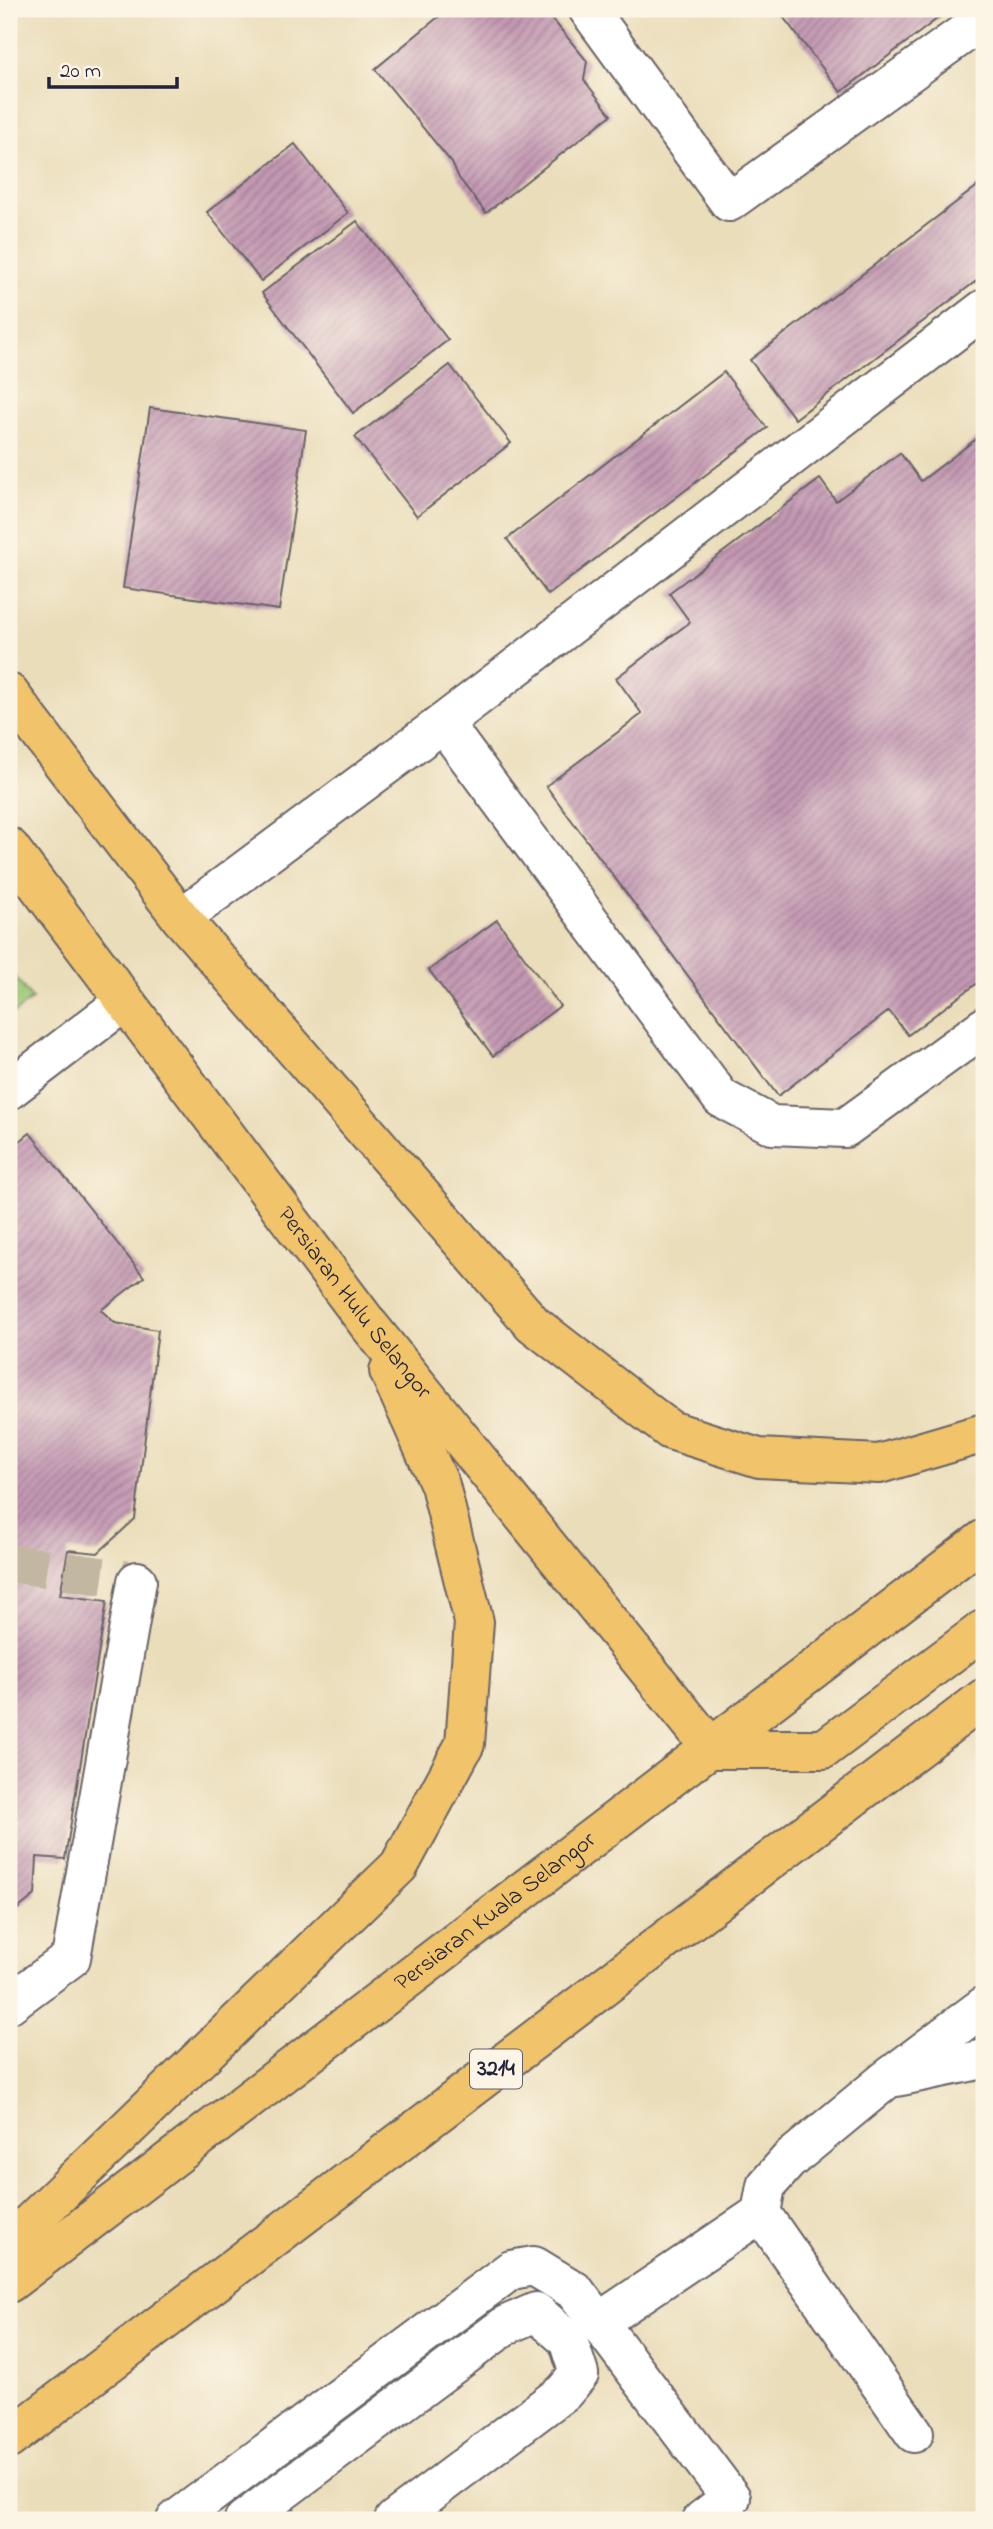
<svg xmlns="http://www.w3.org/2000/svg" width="993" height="2529" font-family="'Indie Flower',sans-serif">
  <defs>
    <pattern id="park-tufts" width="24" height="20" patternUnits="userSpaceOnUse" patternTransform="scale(1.75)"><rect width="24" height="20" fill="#9bc572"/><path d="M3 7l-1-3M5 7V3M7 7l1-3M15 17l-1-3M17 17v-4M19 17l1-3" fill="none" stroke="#85a964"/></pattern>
    <pattern id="building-hatch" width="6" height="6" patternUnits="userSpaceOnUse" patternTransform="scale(1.75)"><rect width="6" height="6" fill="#c398b2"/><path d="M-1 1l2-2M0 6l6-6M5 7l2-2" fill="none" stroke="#9e7c92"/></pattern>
  </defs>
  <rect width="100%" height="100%" fill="#fcf5e5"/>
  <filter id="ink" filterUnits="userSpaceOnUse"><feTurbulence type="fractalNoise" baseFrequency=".0143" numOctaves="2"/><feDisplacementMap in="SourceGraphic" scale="14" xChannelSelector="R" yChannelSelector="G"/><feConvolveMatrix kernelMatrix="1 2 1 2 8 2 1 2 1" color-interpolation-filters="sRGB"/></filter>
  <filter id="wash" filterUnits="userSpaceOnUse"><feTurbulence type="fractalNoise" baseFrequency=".00686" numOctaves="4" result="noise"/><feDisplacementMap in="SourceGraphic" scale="28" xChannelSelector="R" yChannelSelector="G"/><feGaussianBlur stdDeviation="1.57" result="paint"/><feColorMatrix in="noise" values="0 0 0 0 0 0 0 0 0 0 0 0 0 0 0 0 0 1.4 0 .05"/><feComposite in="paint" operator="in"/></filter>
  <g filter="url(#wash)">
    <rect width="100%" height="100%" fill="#eaddba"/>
    <path fill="url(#park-tufts)" stroke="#5e7456" stroke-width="2" d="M9,969L32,999L9,1017Z"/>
    <g id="blocks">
      <g fill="url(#building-hatch)">
        <path d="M448,9H544L587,61L584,80L611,115L486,213L459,178L452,163L375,69Z"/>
        <path d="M777,9H950L841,92Z"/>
        <path d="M295,144L348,213L261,281L207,212Z"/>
        <path d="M984,181V275L795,419L750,360Z"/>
        <path d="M357,221L448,340L353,413L262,293Z"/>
        <path d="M450,365L511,443L417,516L355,437Z"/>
        <path d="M724,372L767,428L548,595L507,539Z"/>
        <path d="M150,408L306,430L279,610L123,588Z"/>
        <path d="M984,433V978L908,1035L889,1011L778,1096L546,786L642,714L616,678L690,622L669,593L820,479L836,501L900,453L921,481Z"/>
        <path d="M497,920L560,1006L493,1056L429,970Z"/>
        <path d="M30,1133L144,1277L101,1310L115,1323L158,1330L135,1519L98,1553L68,1550L60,1595L107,1601L65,1859L37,1857L35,1895L9,1916V1150Z"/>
      </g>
    </g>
  </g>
  <g filter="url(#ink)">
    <use href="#blocks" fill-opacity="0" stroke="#686367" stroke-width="2"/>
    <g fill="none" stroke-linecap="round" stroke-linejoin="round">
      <path stroke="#c2b8a1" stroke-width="38" stroke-dasharray="38 19" stroke-linecap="butt" d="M9,1563L137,1581"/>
      <g stroke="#686367" stroke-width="42">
        <g id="minor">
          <path d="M588,9L729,202L984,19"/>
          <path d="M443,723L721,1098L772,1125L845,1128L984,1027"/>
          <path d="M181,918L443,723L984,309"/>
          <path d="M9,1090L124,1002"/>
          <path d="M9,2004L71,1958L137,1581"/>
          <path d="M897,2077L984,2059"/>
          <path d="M599,2322L761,2213"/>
          <path d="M914,2433L761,2213L766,2186L789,2160L887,2079L984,2006"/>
          <path d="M176,2520L511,2270L534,2266L575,2291L731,2498L702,2520"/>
          <path d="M244,2520L506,2325L536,2312L568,2340L579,2374L564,2392L394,2520"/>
        </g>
      </g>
      <g stroke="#686367" stroke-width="42">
        <g id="major">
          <path d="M9,693L181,918L533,1324L670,1430L759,1458L879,1464L984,1433"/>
          <path id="s1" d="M9,847L368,1324L712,1749"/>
          <path d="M712,1749H824L984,1629"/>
          <path d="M9,2243L399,1866L465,1744L474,1622L440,1485L389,1371"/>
          <path id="s2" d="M9,2283L984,1539"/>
          <path d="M9,2439L984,1698"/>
        </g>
      </g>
      <use href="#minor" stroke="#fff" stroke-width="38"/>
      <use href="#major" stroke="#f1c36a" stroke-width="38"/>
    </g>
  </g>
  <g text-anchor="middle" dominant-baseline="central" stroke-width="5" stroke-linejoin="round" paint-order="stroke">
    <rect fill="#fcf5e5" stroke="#63616e" stroke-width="2" x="470" y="2049.5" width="52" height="39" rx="5"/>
    <g font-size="23" font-weight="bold" fill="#22223b">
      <text x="496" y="2069">3214</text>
    </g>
    <g font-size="24" fill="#22223b" stroke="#fcf5e5">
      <text stroke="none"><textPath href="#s1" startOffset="572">Persiaran Hulu Selangor</textPath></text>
      <text stroke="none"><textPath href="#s2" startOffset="612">Persiaran Kuala Selangor</textPath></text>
    </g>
  </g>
  <rect width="993" height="2529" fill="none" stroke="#fcf5e5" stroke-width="35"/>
  <path d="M49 77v10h128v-10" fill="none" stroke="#22223b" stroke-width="3.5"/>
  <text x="60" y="77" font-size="21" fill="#22223b" stroke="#fcf5e5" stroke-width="5" paint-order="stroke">20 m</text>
</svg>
